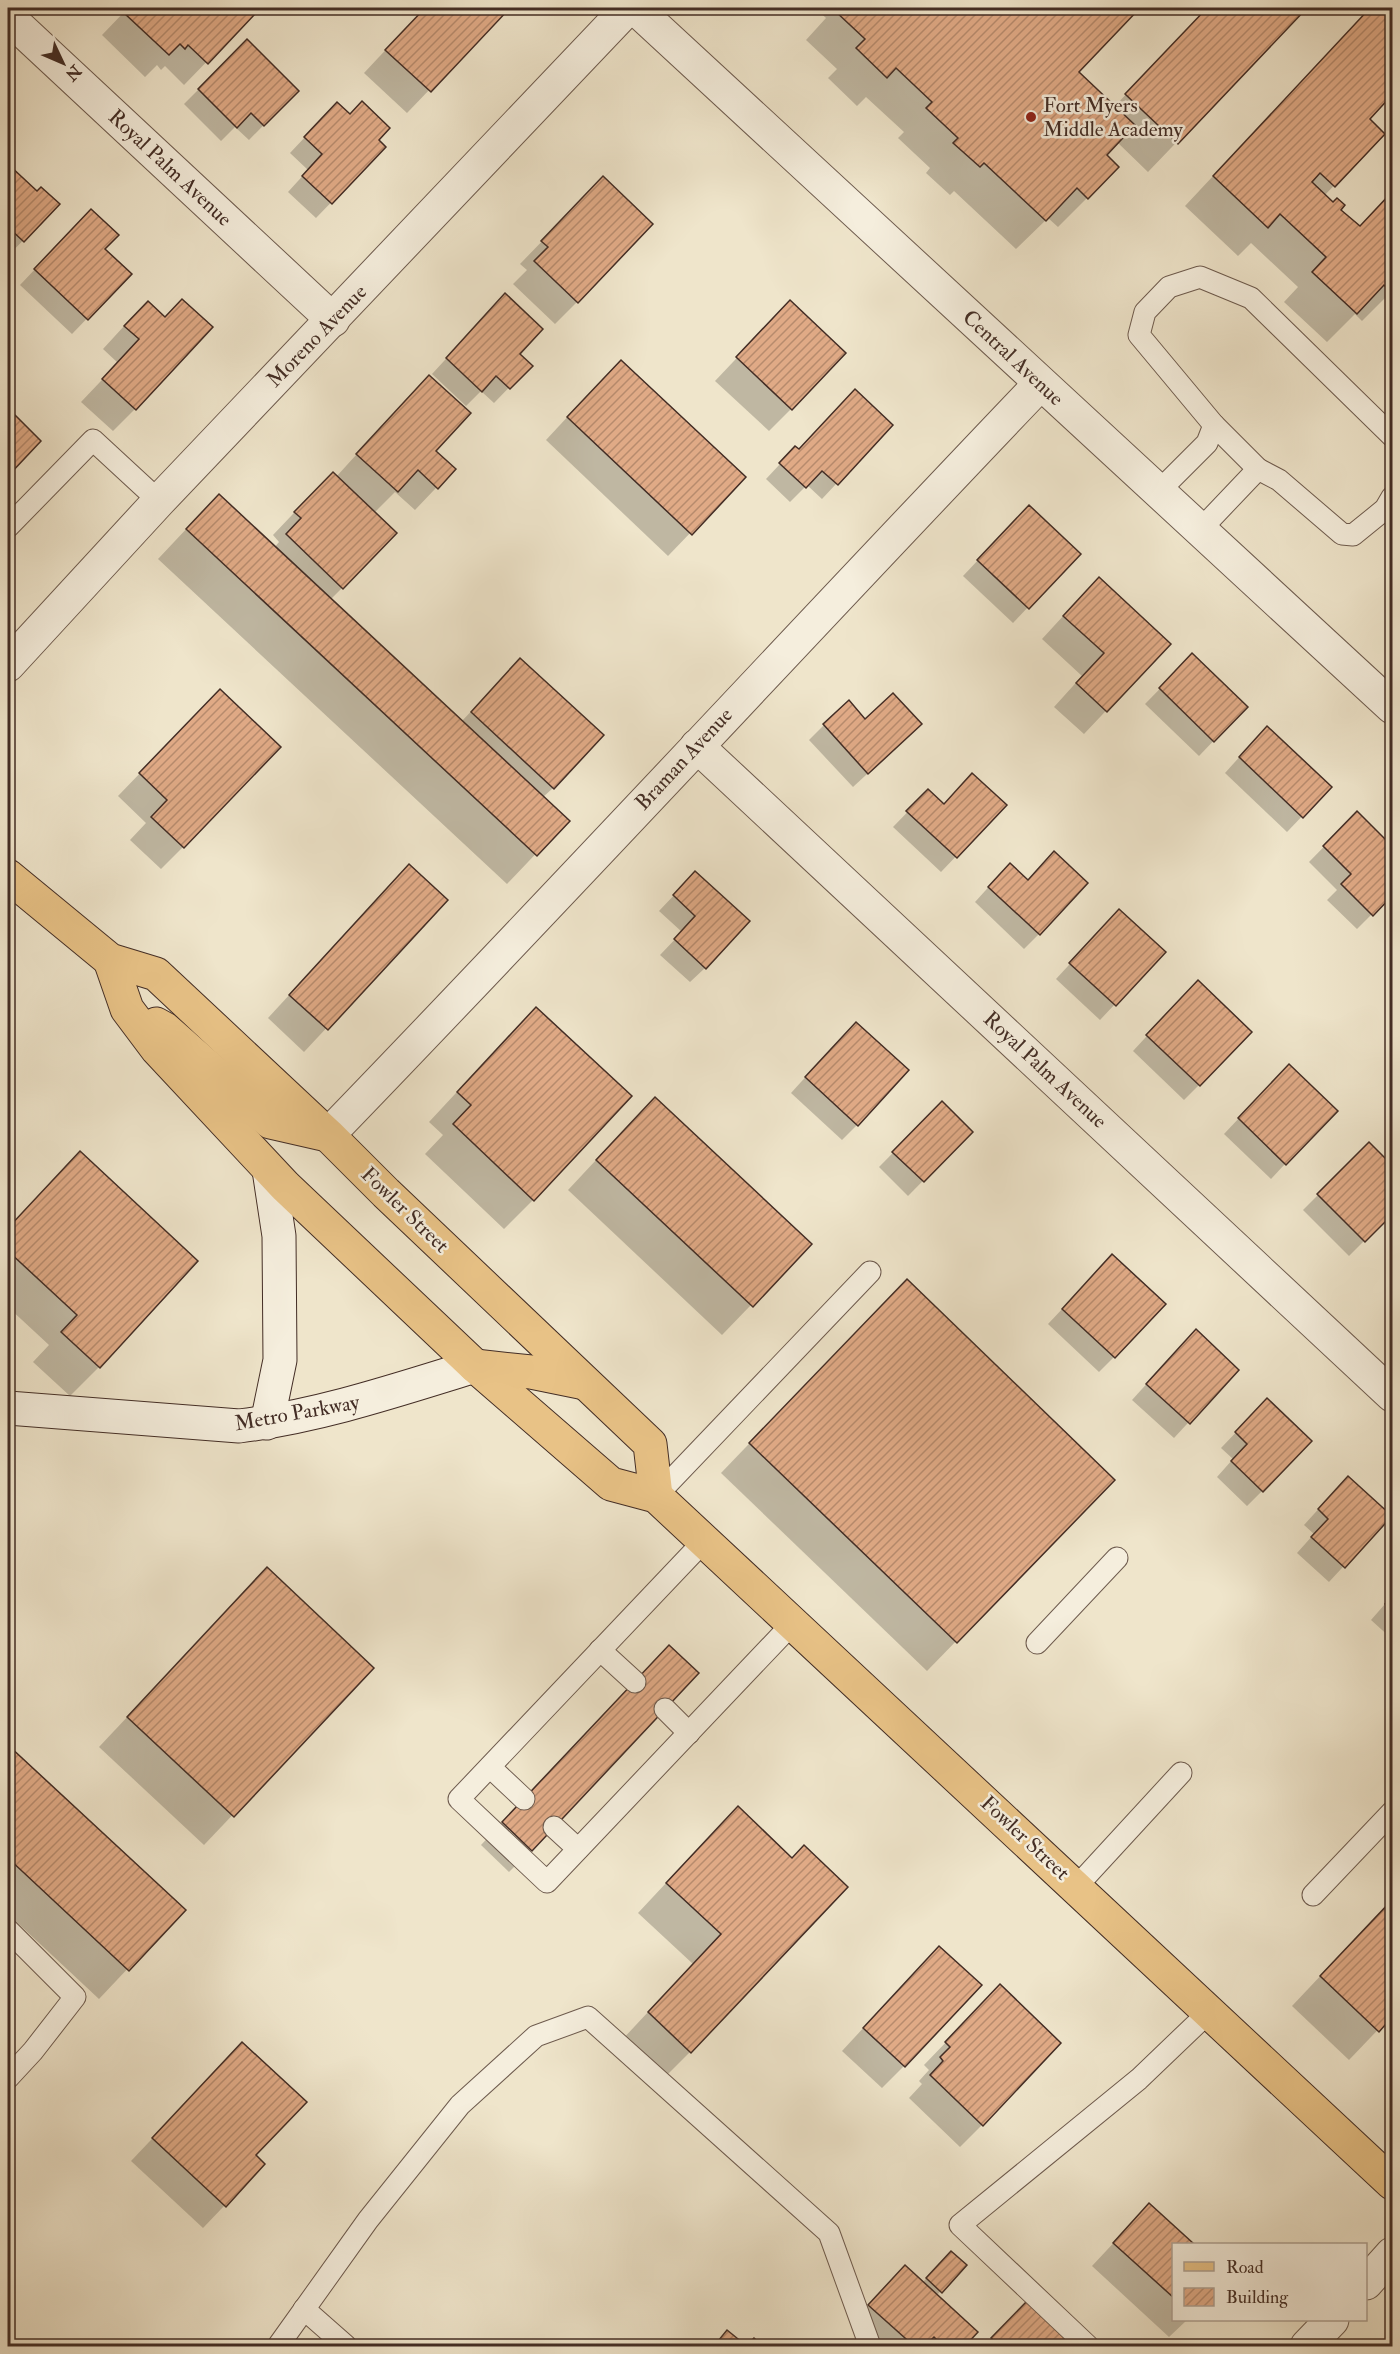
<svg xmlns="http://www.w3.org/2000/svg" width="1400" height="2354" font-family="'IM FELL Double Pica',serif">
  <defs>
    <pattern id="building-hatch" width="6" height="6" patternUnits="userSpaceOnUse" patternTransform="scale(1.5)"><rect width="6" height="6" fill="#e0aa86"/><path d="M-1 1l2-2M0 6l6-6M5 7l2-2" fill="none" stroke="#b78b6d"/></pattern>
  </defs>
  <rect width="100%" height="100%" fill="#efe5cb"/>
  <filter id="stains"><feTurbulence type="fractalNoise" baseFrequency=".00333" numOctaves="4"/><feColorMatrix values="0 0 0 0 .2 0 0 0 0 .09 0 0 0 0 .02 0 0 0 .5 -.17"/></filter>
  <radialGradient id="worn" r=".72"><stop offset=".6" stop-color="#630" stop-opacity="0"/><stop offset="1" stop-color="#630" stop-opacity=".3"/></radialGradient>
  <g fill="#0003">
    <path d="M128,8H246L253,14L184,85L165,66L161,70L157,65L145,77L102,35Z"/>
    <path d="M425,8H508L407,113L364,73Z"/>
    <path d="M815,8H1138L1077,72L1114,107L1208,8H1305L1148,172L1117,142L1105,155L1117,167L1087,198L1058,227L1048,218L1016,249L954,191L950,195L926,173L930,168L898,138L904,132L866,97L857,106L828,78L837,69L806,40L826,18Z"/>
    <path d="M1370,8H1392V93L1368,119L1383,134L1324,196L1359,228L1392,193V291L1362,321L1355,314L1327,342L1284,302L1298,287L1251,243L1238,256L1185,206Z"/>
    <path d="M247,41L297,91L249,140L235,127L221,141L184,104Z"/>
    <path d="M322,119L377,140L384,148L316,218L288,192L308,170L290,153Z"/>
    <path d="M8,166L37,193L58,204L8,256Z"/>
    <path d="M581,201L577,302L555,324L513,284L527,270L520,264Z"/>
    <path d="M76,226L129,275L72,334L20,285Z"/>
    <path d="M491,310L517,354L530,366L494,403L481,391L466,406L432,374Z"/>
    <path d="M164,319L135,409L113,431L81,402L118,363L103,349L125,325Z"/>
    <path d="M768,325L791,409L769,431L715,381Z"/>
    <path d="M598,384L744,477L668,556L546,440Z"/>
    <path d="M407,399L434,451L454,469L415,510L395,492L374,513L342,588L330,600L461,722L498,683L553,788L542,798L567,821L507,884L158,559L190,525L274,548L279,542L273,535L310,496L336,477Z"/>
    <path d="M8,410L39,441L8,474Z"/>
    <path d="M891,425L822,499L807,485L790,502L766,479L781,463L799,451Z"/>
    <path d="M1014,522L1079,554L1013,623L963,576Z"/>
    <path d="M1076,602L1169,644L1084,734L1054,707L1082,676L1042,639Z"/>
    <path d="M1192,656L1246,707L1199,756L1145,704Z"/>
    <path d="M198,713L183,847L161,869L130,840L146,823L118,796Z"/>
    <path d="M865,721L905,739L853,787L809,740L824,725Z"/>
    <path d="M1252,743L1330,787L1287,832L1225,773Z"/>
    <path d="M928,791L943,805H1005L941,872L893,827Z"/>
    <path d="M1357,813L1392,848V894L1357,929L1327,900L1337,890L1309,862Z"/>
    <path d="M695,873L705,968L690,982L660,955L682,932L659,911Z"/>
    <path d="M995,880L1027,881L1039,934L1024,949L975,902Z"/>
    <path d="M387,889L446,900L304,1052L268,1018Z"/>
    <path d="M1105,926L1164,952L1100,1020L1056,979Z"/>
    <path d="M1183,997L1199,1085L1184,1100L1133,1051Z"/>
    <path d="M507,1038L533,1200L504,1229L425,1154L443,1135L429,1122Z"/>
    <path d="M841,1038L857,1125L842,1140L791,1093Z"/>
    <path d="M1274,1081L1285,1164L1271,1179L1224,1134Z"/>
    <path d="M942,1103L971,1132L908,1196L879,1167Z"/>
    <path d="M626,1128L810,1244L722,1335L568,1190Z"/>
    <path d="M1369,1144L1392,1167V1213L1349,1256L1303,1210Z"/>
    <path d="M80,1153L99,1367L70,1396L33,1362L49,1345L8,1307V1228Z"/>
    <path d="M1098,1271L1114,1357L1099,1372L1048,1324Z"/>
    <path d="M1392,1284V1293L1388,1289Z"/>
    <path d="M878,1310L1113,1480L927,1671L721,1473Z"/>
    <path d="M1181,1346L1237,1370L1174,1438L1132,1400Z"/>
    <path d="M1267,1400L1262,1491L1247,1506L1217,1477L1233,1459L1221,1448Z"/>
    <path d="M1333,1493L1390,1516L1329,1582L1297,1553L1314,1534L1304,1525Z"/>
    <path d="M1392,1596V1639L1371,1620Z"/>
    <path d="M238,1599L372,1668L204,1845L99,1747Z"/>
    <path d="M647,1669L531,1850L509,1872L481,1845Z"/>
    <path d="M8,1747L183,1910L99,1999L8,1914Z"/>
    <path d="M709,1837L792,1859L690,2052L661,2081L620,2042L693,1964L638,1913Z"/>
    <path d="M1392,1900V2015L1349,2060L1292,2006Z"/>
    <path d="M917,1970L904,2066L882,2088L842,2051Z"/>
    <path d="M978,2009L982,2125L960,2147L909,2098L922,2084L919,2081L929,2070L924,2065Z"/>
    <path d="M242,2044L254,2155L225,2205L203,2228L131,2161Z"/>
    <path d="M1149,2205L1191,2244H1174V2320H1187L1169,2337L1092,2266Z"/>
    <path d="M944,2260L965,2265L936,2296L976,2332L963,2346H883L854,2321L890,2282L922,2283Z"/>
    <path d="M1027,2303L1073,2346H984Z"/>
    <path d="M720,2339L741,2343L738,2346H714Z"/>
  </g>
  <g fill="url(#building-hatch)" stroke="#432d25" stroke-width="1.5">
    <path d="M128,8H248L255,14L208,64L188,45L185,49L180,44L169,55L123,12Z"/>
    <path d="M425,8H510L431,92L385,50Z"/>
    <path d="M836,8H1140L1079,72L1135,125L1107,155L1119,167L1088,199L1077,188L1046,221L984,163L980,167L953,143L958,138L926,108L932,102L896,68L887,78L856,48L865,39L834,10Z"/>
    <path d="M1207,8H1307L1178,144L1125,94Z"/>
    <path d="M1370,8H1392V95L1370,119L1385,134L1335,187L1320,173L1312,182L1333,202L1337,198L1345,205L1341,210L1360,226L1392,192V293L1384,285L1357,314L1312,272L1326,257L1280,214L1268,228L1213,176Z"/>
    <path d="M247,39L299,91L264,126L251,113L237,128L198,89Z"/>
    <path d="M362,101L390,128L379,140L386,147L332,204L302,176L322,154L304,137L337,102L350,114Z"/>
    <path d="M8,164L37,191L41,187L60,204L24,242L8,227Z"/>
    <path d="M603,176L653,224L578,303L534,261L548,247L541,241Z"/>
    <path d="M91,209L119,235L105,249L132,274L88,320L34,269Z"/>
    <path d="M505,293L543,329L520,354L533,366L510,389L496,376L482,392L446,358Z"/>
    <path d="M182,299L213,327L136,410L102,379L139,339L124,326L148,301L165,317Z"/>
    <path d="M790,300L846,353L792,410L736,357Z"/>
    <path d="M621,360L746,477L692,535L567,417Z"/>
    <path d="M429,375L471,413L436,451L456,469L438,489L418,470L398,492L356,454Z"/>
    <path d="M855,389L893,425L838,485L822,471L806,488L779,463L795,446L799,449Z"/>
    <path d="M8,408L41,441L8,476Z"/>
    <path d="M333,472L397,533L343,589L286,534L301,518L294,512Z"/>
    <path d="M219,494L570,821L537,856L186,529Z"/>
    <path d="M1029,505L1081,554L1029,609L977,560Z"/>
    <path d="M1099,577L1171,644L1107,712L1076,683L1104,653L1063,616Z"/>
    <path d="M1192,653L1248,707L1214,742L1159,688Z"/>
    <path d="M520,658L604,735L554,789L471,712Z"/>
    <path d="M220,689L281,747L184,848L151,817L167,800L139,773Z"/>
    <path d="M893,693L922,724L868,774L823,724L849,700L865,719Z"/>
    <path d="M1267,726L1332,787L1303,818L1239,757Z"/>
    <path d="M972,773L1007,805L957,858L906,811L928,789L944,804Z"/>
    <path d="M1357,811L1392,846V896L1373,916L1341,884L1351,874L1323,846Z"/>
    <path d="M1054,851L1088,883L1040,935L988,887L1010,863L1028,880Z"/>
    <path d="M409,864L448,900L328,1030L289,995Z"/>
    <path d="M695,871L750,921L706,969L674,939L695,916L673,895Z"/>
    <path d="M1119,909L1166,952L1116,1006L1069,963Z"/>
    <path d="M1198,980L1252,1032L1200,1086L1146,1035Z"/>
    <path d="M536,1007L632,1096L534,1201L453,1124L471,1105L457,1092Z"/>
    <path d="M856,1022L909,1070L858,1126L805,1077Z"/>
    <path d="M1289,1064L1338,1111L1286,1165L1238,1118Z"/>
    <path d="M655,1097L812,1244L753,1307L596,1160Z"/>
    <path d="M942,1101L973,1132L924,1182L892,1152Z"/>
    <path d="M1369,1142L1392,1165V1215L1365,1242L1317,1194Z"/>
    <path d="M80,1151L198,1261L100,1368L61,1332L77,1315L8,1251V1228Z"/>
    <path d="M1112,1254L1166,1304L1115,1358L1062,1309Z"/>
    <path d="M907,1279L1115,1480L957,1643L749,1443Z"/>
    <path d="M1196,1329L1239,1370L1190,1424L1146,1384Z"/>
    <path d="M1267,1398L1312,1441L1263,1492L1231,1461L1247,1444L1235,1432Z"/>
    <path d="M1348,1476L1392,1516L1345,1568L1311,1537L1328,1519L1318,1509Z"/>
    <path d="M267,1567L374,1668L234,1817L127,1717Z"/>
    <path d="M1392,1596V1610L1385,1604Z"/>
    <path d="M669,1645L699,1673L532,1851L502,1822Z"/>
    <path d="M8,1745L186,1910L129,1971L8,1858Z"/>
    <path d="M738,1806L792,1858L804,1845L848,1887L691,2053L648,2012L721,1934L666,1883Z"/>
    <path d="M1392,1900V2017L1379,2032L1320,1976Z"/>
    <path d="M939,1946L982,1985L905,2067L863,2028Z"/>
    <path d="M1000,1984L1061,2043L983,2126L930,2075L943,2061L940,2057L950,2047L945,2042Z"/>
    <path d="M242,2042L307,2102L256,2155L265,2164L226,2207L152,2138Z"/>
    <path d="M1149,2203L1194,2244H1174V2298L1113,2243Z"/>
    <path d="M951,2251L967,2265L942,2293L926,2278Z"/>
    <path d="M905,2265L978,2332L965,2346H943L934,2337L925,2346H914L868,2305Z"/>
    <path d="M1027,2301L1075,2346H1000L991,2338Z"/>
    <path d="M727,2330L743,2343L740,2346H725L718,2341Z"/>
    <path d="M754,2338L763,2346H746Z"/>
  </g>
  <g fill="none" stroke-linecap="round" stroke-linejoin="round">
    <g stroke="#6e5b4e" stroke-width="23">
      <g id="service">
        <path d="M1214,425L1258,469"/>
        <path d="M1158,492L1207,443L1214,425L1139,335L1145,312L1169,287L1200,277L1251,298L1392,436"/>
        <path d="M8,527L93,440L159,501"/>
        <path d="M1200,530L1258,469L1279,480L1342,534L1353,535L1385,509L1392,497"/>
        <path d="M656,1496L870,1272"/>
        <path d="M705,1540L459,1799L547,1882L793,1623"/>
        <path d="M1037,1643L1117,1558"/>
        <path d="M600,1650L635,1682"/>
        <path d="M665,1709L689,1733"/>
        <path d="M490,1767L524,1799"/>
        <path d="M554,1827L578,1849"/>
        <path d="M1077,1886L1181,1773"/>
        <path d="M1313,1895L1392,1812"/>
        <path d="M8,1930L75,1997L33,2051L8,2078"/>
        <path d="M304,2309L346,2346"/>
        <path d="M278,2346L368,2220L460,2105L536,2036L588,2017L829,2233L870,2346"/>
        <path d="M1088,2346L960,2225L1139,2079L1210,2011"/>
      </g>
    </g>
    <g stroke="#6e5b4e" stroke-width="35">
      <g id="minor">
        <path d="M8,17L333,320"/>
        <path d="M8,665L159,501L628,8"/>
        <path d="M697,746L1392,1395"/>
        <path d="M328,1135C568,887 802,633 1040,384"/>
      </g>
    </g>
    <g stroke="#6e5b4e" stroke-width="35">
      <g id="tertiary">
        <path d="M635,8L1392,707"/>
        <path d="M1366,2283L1392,2254"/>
        <path d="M1307,2346L1332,2320"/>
      </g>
    </g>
    <g stroke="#432d25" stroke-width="35">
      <g id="secondary">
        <path d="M8,1408L239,1426C320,1416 397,1390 475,1366"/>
        <path d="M267,1423L280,1360L279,1236L269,1170"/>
      </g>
    </g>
    <g stroke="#432d25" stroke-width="35">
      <g id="primary">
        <path d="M8,876L110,960L156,974L328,1135L386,1193L650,1444L656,1496"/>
        <path d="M110,960L127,1009L157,1049L285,1186L475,1366L611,1484L656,1496L1392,2183"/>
        <path d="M156,1024L165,1029L270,1122L327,1135"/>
        <path d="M475,1366L531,1372L585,1383"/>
      </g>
    </g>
    <use href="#service" stroke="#f5eedd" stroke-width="21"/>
    <use href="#minor" stroke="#f5eedd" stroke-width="33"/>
    <use href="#tertiary" stroke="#f5eedd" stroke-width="33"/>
    <use href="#secondary" stroke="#f5eedd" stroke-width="33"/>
    <use href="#primary" stroke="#e8c286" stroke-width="33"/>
  </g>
  <circle fill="#8f2418" stroke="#f5eedd" stroke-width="2" cx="1031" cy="117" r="6"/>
  <g text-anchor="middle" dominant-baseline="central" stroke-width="5" stroke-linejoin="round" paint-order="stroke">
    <g font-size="21" fill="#432d25" stroke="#f5eedd" text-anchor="start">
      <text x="1043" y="105">Fort Myers<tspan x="1043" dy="24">Middle Academy</tspan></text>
    </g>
    <g font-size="21" fill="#432d25" stroke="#f5eedd">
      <text transform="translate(170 168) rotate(43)">Royal Palm Avenue</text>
      <text transform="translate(317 336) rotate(-46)">Moreno Avenue</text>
      <text transform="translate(1013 358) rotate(43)">Central Avenue</text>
      <text transform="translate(684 759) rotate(-47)">Braman Avenue</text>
      <text transform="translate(1045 1070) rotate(43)">Royal Palm Avenue</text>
      <text transform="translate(405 1210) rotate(44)">Fowler Street</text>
      <text transform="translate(297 1413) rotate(-10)">Metro Parkway</text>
      <text transform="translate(1025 1838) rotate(43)">Fowler Street</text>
    </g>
  </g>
  <rect width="1400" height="2354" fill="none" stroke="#efe5cb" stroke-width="30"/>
  <rect x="9" y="9" width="1382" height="2336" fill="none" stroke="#432d25" stroke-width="3"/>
  <rect x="15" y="15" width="1370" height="2324" fill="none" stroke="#432d25" stroke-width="1.5"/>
  <rect x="1172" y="2243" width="195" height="78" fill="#f5eedd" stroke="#aea193" stroke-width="1.5"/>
  <rect x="1184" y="2262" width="30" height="9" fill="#e8c286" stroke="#aea193" stroke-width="1.5"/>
  <text x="1226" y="2273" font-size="18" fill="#432d25">Road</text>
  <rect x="1184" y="2288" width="30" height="18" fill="url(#building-hatch)" stroke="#aea193" stroke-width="1.5"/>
  <text x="1226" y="2303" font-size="18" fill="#432d25">Building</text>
  <g transform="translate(63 63) rotate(134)" stroke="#f5eedd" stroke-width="4.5" paint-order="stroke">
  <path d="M0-4.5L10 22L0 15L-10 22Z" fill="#432d25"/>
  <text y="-9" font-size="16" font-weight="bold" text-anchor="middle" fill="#432d25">N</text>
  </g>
  <rect width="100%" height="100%" filter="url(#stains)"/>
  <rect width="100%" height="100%" fill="url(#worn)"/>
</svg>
